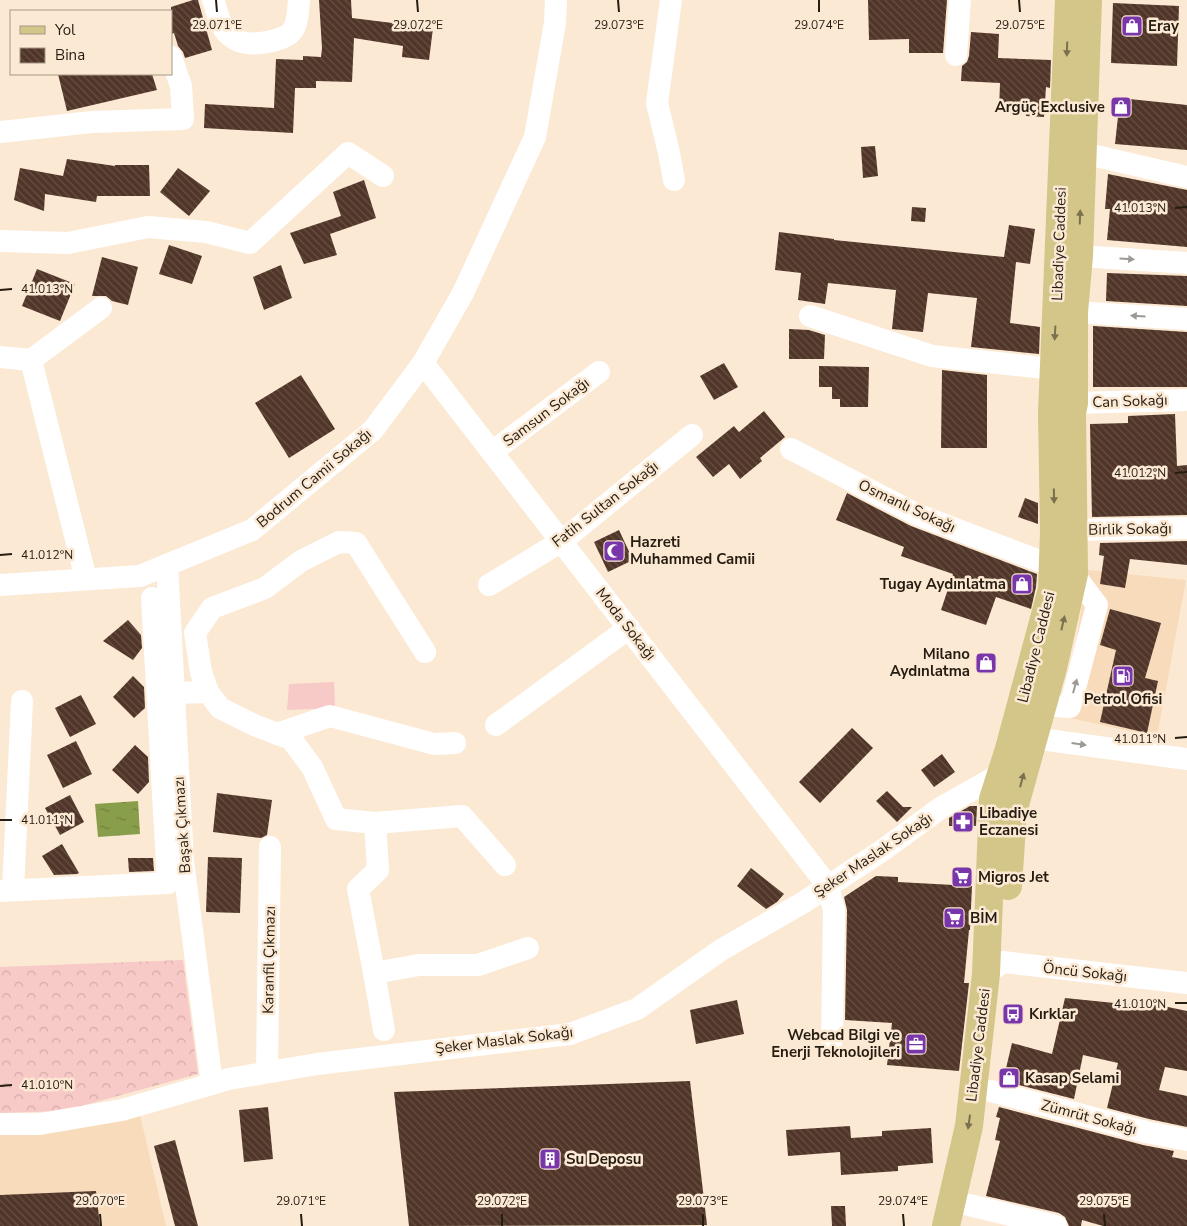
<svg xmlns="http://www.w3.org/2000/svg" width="1187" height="1226" font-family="'Nunito Sans',sans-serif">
  <defs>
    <pattern id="forest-crowns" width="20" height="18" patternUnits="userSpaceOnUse" patternTransform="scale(1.25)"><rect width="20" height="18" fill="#f7c9c7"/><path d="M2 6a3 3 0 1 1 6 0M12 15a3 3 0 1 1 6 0" fill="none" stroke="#d4acaa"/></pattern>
    <pattern id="water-ripples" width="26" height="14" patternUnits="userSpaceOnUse" patternTransform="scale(1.25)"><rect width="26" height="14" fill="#899e4a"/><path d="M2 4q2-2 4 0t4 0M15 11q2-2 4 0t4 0" fill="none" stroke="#70803c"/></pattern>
    <pattern id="building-back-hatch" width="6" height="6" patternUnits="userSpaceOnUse" patternTransform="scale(1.25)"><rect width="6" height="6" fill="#503528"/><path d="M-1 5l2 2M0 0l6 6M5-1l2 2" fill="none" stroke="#665045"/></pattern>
  </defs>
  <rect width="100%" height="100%" fill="#fce9d3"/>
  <g fill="#f8dbba">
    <path d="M1087,570L1186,580L1157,737L1065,717Z"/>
    <path d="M140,1115L166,1226H0V1133Z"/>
  </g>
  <path fill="url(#forest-crowns)" d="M183,960L198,1074L63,1111L0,1113V967Z"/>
  <path fill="#f7c9c7" d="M334,682L335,708L287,710L289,684Z"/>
  <path fill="url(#water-ripples)" d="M138,801L140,834L98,837L95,804Z"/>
  <g fill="url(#building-back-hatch)">
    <path d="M193,0H198L212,50L185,58L183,52L178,46L174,33L171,34V7Z"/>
    <path d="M319,0H351L352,18L433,28L429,60L402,57L403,46L354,38L352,82L316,81V88H295L293,133L204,128L205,104L274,108L276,59L303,60V56L321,57L322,48Z"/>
    <path d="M868,0H947L943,53H909V39L869,40Z"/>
    <path d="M1113,3L1179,6L1177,66L1111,63Z"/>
    <path d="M971,32L999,34L998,58L1051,60L1050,88L1046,87L1044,117L1026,116V114L999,111L1000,83L961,81L962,66L967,62L969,56Z"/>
    <path d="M58,74H152L157,90L67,111Z"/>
    <path d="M1120,98L1187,105V150L1115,144Z"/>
    <path d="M875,146L878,176L863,178L861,147Z"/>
    <path d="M67,159L115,166V165H149L150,196H97L96,202L45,194L44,211L14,200L20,168L63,176Z"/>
    <path d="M178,168L210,191L189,216L160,192Z"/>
    <path d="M1108,174L1187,190V247L1107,240L1110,209H1105Z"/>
    <path d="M364,180L376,218L330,234L337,255L304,264L290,233L341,216L333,192Z"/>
    <path d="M912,207L926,208L925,222L911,221Z"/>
    <path d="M1009,225L1035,229L1030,264L1016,262L1010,323L1040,327L1039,354L971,347L977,298L928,293L923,332L892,329L896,290L828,283L825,304L798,300L801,273L775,270L779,232L834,239V240L1004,257Z"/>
    <path d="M169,245L202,256L192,284L159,274Z"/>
    <path d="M102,257L138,267L128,305L112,301L106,296H92Z"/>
    <path d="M281,265L292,298L264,310L253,277Z"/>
    <path d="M37,269L75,284L60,321L22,306Z"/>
    <path d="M1107,273L1187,276V306L1106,301Z"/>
    <path d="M1093,326L1187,332V387H1093Z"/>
    <path d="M789,329L809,330L825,335L824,359H789Z"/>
    <path d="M724,363L738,387L714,400L700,376Z"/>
    <path d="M819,366L869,367L868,407H840V399H832V387H819Z"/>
    <path d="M942,370L987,375V448H941Z"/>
    <path d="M301,375L335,429L289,458L255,403Z"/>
    <path d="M764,411L785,437L760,458L762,461L740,479L729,464L713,477L696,457L734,426L739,432Z"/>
    <path d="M1175,414L1177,466L1187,465V515L1092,517L1090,424L1128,423V416Z"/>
    <path d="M847,493L911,526L1037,574L1036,587L1031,609L996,597L986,625L941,610L953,574L901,556L904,547L836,520Z"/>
    <path d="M1025,498L1038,503V524L1018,517Z"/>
    <path d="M619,530L633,560L608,572L594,542Z"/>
    <path d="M1187,541V565L1130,559L1125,588L1100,584L1104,556L1099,555L1100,543Z"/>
    <path d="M1110,609L1161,623L1145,678L1158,681L1147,733L1100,722L1116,650L1100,645Z"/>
    <path d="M128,620L141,635L142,648L133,660L103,641Z"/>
    <path d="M133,676L144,687L145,708L134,718L113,697Z"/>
    <path d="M81,695L96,724L70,737L55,708Z"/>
    <path d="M852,728L873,748L820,803L799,782Z"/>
    <path d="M76,741L92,774L63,788L47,755Z"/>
    <path d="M135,745L148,757L149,782L138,794L112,770Z"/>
    <path d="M942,754L955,772L934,787L921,770Z"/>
    <path d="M887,791L903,807H912L897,822L876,801Z"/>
    <path d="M217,793L272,800L267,835L261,838L213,832Z"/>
    <path d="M70,795L84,822L60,835L45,808Z"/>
    <path d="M970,806H977L976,826H949V818Z"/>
    <path d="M62,844L79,873L77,874L54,875L42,856Z"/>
    <path d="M208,857L242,858L240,913L206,912Z"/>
    <path d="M128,858H153L154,871L129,872Z"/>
    <path d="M751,868L784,894L777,902L766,909L737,886Z"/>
    <path d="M876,876L898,877V882L972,886L970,930H969L964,983H969L959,1071L887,1065L892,1023L845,1020L847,910L844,897Z"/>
    <path d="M1065,998L1134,1005L1135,1000L1187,1011V1071L1165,1067L1159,1090L1187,1096V1127L1149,1119L1107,1108L1118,1063L1083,1055L1074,1099L1003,1081L1012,1043L1052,1054Z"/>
    <path d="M737,1000L744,1034L696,1044L690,1010Z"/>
    <path d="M690,1081L707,1225L409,1226L394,1092Z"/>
    <path d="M268,1107L273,1159L244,1162L239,1110Z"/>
    <path d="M999,1107L1143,1145L1174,1151L1172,1157L1187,1160V1226H1103L1082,1220L1081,1226H1069L1065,1217L1059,1213L986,1196L1000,1141L995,1140L1000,1118L996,1117Z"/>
    <path d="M850,1126L851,1138L882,1136V1131L931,1128L933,1163L898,1166V1171L841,1175L840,1152L788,1156L786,1130Z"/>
    <path d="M175,1140L198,1226H175L154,1146Z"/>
    <path d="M96,1191L100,1226H0V1195Z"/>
    <path d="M831,1206H845L846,1226H832Z"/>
  </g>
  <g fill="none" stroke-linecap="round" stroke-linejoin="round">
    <g stroke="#fff" stroke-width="22">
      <path d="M213,0C217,10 219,24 226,32C230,36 237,41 242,42C255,46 285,41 293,30C298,22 298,10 299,0"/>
      <path d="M671,0L657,103L669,153L674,180"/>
      <path d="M956,55L960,0"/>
      <path d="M0,132L92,122L183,119L181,86L171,57"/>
      <path d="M1083,153L1187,177"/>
      <path d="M0,241L68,243L148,227L206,232L250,243L348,153L383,176"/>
      <path d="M1079,256L1187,263"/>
      <path d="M1074,312L1187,319"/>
      <path d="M810,316L932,356L1054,369"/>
      <path d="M0,357L31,360L101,308"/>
      <path d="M31,360L86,579"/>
      <path d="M423,363L828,886L834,910L832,1040"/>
      <path d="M1074,403L1187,400"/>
      <path d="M791,449L916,514L1053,566"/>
      <path d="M492,452L599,372"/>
      <path d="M1073,530L1187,528"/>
      <path d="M167,565L183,861L212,1084"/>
      <path d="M0,585L140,576L252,530L373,430L423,363L463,293L535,137L555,23L556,0"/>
      <path d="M489,585L562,541L692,435"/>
      <path d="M208,692L201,672L195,633L212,608L265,588L301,561L339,542L356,543L425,652"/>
      <path d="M174,693L208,692L220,708L254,725L291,739L312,767L336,819L375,823L378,870L358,889L374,973L419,965H478L528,948"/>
      <path d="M1043,705L1070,707L1097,605L1074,574"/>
      <path d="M496,725L629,628"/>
      <path d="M1018,730L1033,738L1187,759"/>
      <path d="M277,734L330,716L434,744L455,743"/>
      <path d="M375,823L462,816L505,865"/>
      <path d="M13,890L22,701"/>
      <path d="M0,891L168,883L152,598"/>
      <path d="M374,973L384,1030"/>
      <path d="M986,974L1003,962L1187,983"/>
      <path d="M267,1072L270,847"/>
      <path d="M991,1091L1146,1132L1187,1140"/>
      <path d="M0,1124H40L122,1110L229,1079L317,1064L570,1034L637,1009L721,950L804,902L883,850L942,807L1002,773"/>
      <path d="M969,1205L1056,1226"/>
    </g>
    <g stroke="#d4c689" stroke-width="28">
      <path d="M1008,886L1013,812L1053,668L1074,574L1072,413L1074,403V312L1079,256L1088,0"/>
      <path d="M946,1226L969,1126L986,974L993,799L1009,749L1052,589L1054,531L1052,413L1069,0"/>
    </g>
  </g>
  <defs><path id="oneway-solid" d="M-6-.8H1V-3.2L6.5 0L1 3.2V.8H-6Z" transform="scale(1.25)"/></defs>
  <g fill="#7c714e">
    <use href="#oneway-solid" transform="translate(1067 49) rotate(92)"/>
    <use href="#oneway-solid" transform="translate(1080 217) rotate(-88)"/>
    <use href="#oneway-solid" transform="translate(1055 333) rotate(93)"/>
    <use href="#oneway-solid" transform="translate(1054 496) rotate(89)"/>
    <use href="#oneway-solid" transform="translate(1063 623) rotate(-77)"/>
    <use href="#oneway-solid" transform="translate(1022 780) rotate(-75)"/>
    <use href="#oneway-solid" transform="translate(969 1122) rotate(98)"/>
  </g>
  <g fill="#9d9994">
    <use href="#oneway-solid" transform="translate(1127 259) rotate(4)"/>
    <use href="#oneway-solid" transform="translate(1138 316) rotate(-177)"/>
    <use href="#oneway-solid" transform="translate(1075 686) rotate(-75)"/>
    <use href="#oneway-solid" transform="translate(1079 744) rotate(8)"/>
  </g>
  <path fill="none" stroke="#251c12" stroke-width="2" d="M216,0L217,12M417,0L418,12M618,0L619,12M819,0V12M1019,0L1020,12M1175,208L1187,207M0,290L12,289M1175,473L1187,472M0,555L12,554M1175,738L1187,737M0,820H12M1175,1003H1187M0,1086L12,1085M100,1214L101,1226M301,1214L302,1226M502,1214V1226M703,1214V1226M903,1214L904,1226M1104,1214L1105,1226"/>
  <defs>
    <g id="shop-square" transform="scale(1.125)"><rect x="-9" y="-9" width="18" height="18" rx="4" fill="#7936aa" stroke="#fce9d3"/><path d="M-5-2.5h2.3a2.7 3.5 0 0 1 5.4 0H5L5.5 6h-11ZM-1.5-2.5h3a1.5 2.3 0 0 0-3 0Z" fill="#fff"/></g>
    <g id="mosque-square" transform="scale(1.125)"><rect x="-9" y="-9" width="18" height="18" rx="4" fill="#7936aa" stroke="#fce9d3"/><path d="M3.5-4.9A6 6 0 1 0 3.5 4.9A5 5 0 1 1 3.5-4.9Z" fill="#fff"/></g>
    <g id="fuel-square" transform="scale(1.125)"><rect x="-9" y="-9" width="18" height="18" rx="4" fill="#7936aa" stroke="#fce9d3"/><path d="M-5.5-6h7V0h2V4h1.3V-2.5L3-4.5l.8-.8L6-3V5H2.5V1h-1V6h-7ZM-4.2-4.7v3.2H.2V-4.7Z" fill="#fff"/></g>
    <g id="pharmacy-square" transform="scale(1.125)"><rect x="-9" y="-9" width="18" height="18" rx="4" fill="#7936aa" stroke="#fce9d3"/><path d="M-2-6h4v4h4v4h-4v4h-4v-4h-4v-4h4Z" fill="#fff"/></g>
    <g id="supermarket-square" transform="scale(1.125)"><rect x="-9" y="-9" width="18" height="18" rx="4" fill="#7936aa" stroke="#fce9d3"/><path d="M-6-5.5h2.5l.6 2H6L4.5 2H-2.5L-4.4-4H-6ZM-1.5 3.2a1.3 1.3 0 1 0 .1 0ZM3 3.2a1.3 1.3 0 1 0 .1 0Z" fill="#fff"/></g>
    <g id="bus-square" transform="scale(1.125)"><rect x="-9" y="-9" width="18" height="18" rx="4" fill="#7936aa" stroke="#fce9d3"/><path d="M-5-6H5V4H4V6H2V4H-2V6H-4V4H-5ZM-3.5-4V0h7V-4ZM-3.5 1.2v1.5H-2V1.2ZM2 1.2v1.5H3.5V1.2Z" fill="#fff"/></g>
    <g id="office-square" transform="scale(1.125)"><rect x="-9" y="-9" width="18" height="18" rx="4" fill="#7936aa" stroke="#fce9d3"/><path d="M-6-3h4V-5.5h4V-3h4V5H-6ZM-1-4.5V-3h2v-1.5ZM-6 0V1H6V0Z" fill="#fff"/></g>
    <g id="building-square" transform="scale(1.125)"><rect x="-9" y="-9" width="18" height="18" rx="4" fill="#7936aa" stroke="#fce9d3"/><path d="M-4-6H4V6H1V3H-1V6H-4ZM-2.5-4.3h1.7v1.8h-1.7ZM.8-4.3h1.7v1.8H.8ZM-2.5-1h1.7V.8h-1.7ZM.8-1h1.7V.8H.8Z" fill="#fff"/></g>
  </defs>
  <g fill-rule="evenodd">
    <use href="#shop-square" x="1132" y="26"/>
    <use href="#shop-square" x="1121" y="107"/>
    <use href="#mosque-square" x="614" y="551"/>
    <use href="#shop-square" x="1022" y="584"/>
    <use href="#shop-square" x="986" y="663"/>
    <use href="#fuel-square" x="1123" y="676"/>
    <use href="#pharmacy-square" x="963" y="822"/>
    <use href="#supermarket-square" x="962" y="877"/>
    <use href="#supermarket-square" x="954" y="918"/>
    <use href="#bus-square" x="1013" y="1014"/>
    <use href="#office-square" x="916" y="1044"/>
    <use href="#shop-square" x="1009" y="1078"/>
    <use href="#building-square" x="550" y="1159"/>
  </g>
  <g text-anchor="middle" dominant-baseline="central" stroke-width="5" stroke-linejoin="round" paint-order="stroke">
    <g font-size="15" font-weight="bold" fill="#251c12" stroke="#fce9d3" text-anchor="start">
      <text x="1148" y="26">Eray</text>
      <text x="1105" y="107" text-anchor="end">Argüç Exclusive</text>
      <text x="630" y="542">Hazreti<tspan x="630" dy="17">Muhammed Camii</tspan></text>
      <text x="1006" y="584" text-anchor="end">Tugay Aydınlatma</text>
      <text x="970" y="654" text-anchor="end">Milano<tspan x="970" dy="17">Aydınlatma</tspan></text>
      <text x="1123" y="699" text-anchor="middle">Petrol Ofisi</text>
      <text x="979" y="813">Libadiye<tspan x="979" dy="17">Eczanesi</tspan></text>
      <text x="978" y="877">Migros Jet</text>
      <text x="970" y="918">BİM</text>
      <text x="1029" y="1014">Kırklar</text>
      <text x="900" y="1035" text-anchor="end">Webcad Bilgi ve<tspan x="900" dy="17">Enerji Teknolojileri</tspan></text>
      <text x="1025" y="1078">Kasap Selami</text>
      <text x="566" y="1159">Su Deposu</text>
    </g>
    <g font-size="15" fill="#251c12" stroke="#fce9d3">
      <text transform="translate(1059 244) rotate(-88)">Libadiye Caddesi</text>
      <text transform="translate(1130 401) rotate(-2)">Can Sokağı</text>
      <text transform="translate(546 412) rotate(-37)">Samsun Sokağı</text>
      <text transform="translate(314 478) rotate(-40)">Bodrum Camii Sokağı</text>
      <text transform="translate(605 504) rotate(-38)">Fatih Sultan Sokağı</text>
      <text transform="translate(907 506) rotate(25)">Osmanlı Sokağı</text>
      <text transform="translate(1130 529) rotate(-1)">Birlik Sokağı</text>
      <text transform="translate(626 624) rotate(52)">Moda Sokağı</text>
      <text transform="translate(1036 647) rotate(-76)">Libadiye Caddesi</text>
      <text transform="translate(182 825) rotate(-94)">Başak Çıkmazı</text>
      <text transform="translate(873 855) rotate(-34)">Şeker Maslak Sokağı</text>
      <text transform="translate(269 960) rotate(-89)">Karanfil Çıkmazı</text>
      <text transform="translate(1085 972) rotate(6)">Öncü Sokağı</text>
      <text transform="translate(504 1040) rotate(-7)">Şeker Maslak Sokağı</text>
      <text transform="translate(978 1045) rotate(-83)">Libadiye Caddesi</text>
      <text transform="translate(1089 1117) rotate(15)">Zümrüt Sokağı</text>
    </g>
  </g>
  <g font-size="12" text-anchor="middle" fill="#251c12" stroke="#fce9d3" stroke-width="5" stroke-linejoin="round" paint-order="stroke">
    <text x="217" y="29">29.071°E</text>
    <text x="418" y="29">29.072°E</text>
    <text x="619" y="29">29.073°E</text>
    <text x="819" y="29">29.074°E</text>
    <text x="1020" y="29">29.075°E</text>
    <text x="1140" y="212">41.013°N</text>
    <text x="47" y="293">41.013°N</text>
    <text x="1140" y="477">41.012°N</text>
    <text x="47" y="559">41.012°N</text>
    <text x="1140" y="743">41.011°N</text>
    <text x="47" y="824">41.011°N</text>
    <text x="1140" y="1008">41.010°N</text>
    <text x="47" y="1089">41.010°N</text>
    <text x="100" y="1205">29.070°E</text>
    <text x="301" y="1205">29.071°E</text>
    <text x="502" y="1205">29.072°E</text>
    <text x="703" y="1205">29.073°E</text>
    <text x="903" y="1205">29.074°E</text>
    <text x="1104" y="1205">29.075°E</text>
  </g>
  <rect x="10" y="10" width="162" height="65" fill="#fce9d3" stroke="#a69786"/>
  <rect x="20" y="26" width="25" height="8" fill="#d4c689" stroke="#a69786"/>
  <text x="55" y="35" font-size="15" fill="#251c12">Yol</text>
  <rect x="20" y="48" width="25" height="15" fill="url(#building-back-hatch)" stroke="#a69786"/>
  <text x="55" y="60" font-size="15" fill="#251c12">Bina</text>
</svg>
